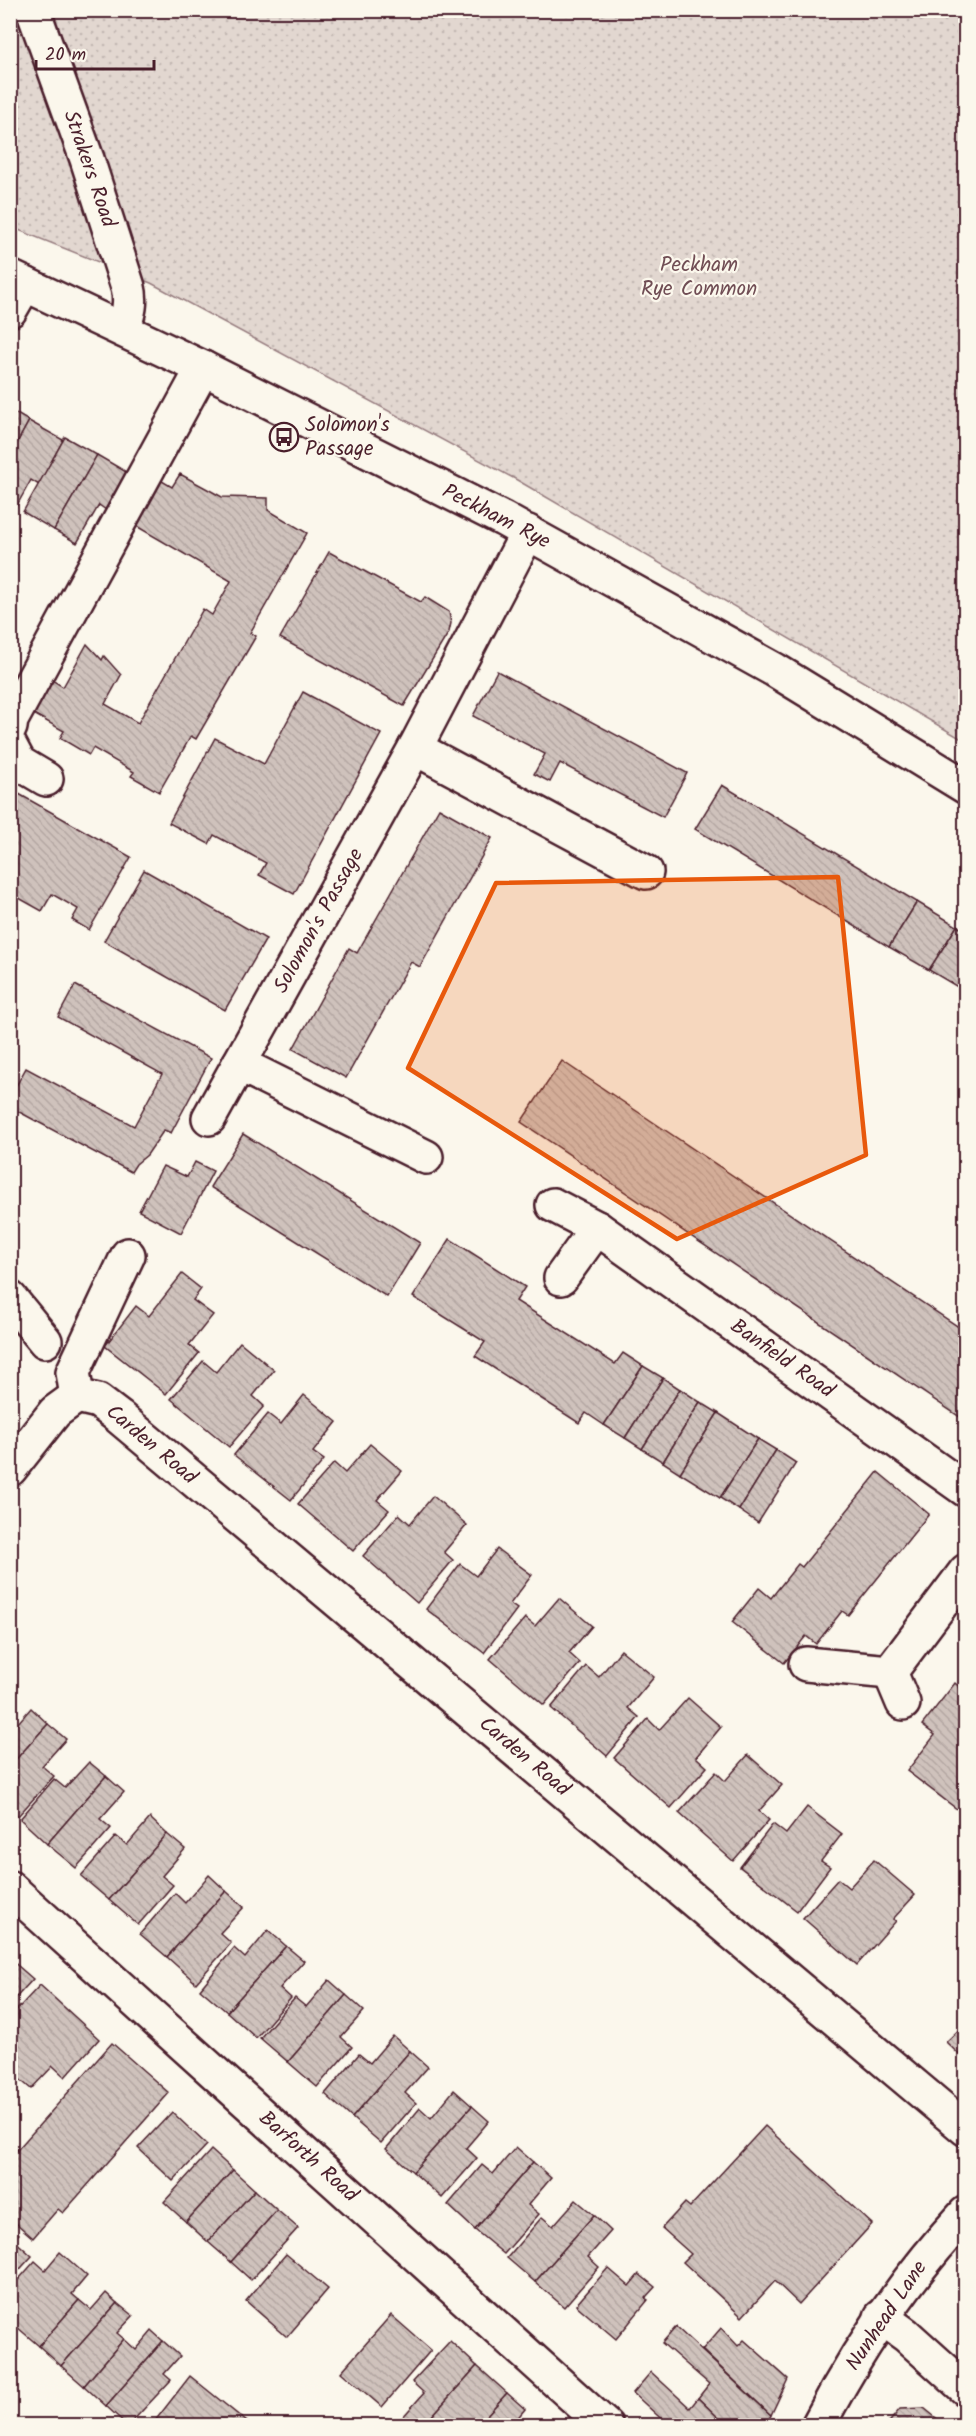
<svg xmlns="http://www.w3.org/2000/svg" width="976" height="2436" font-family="Kalam,sans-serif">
  <defs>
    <pattern id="grass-dots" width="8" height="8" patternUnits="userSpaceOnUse" patternTransform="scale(1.5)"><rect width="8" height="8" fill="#e2d7d0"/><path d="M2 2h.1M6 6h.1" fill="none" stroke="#c3b8b3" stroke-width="1.8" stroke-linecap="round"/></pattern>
    <pattern id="building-back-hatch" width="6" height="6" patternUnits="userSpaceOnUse" patternTransform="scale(1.5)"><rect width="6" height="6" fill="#cfc2bc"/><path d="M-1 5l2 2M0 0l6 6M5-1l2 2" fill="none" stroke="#b3a6a2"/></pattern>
  </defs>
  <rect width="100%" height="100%" fill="#fbf7ec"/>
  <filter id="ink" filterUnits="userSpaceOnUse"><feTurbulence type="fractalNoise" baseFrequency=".0167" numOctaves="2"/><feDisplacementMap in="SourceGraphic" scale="12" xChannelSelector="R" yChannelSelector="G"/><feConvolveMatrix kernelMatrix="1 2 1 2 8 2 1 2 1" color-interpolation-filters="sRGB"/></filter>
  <g filter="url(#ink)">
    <path fill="url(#grass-dots)" stroke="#967b7e" stroke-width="1.5" d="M10,11H965V741L517,480L151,283L11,227Z"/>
    <g fill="url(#building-back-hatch)" stroke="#4a1f2b" stroke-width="1.5">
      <path d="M10,410L29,421L10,456Z"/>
      <path d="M29,421L63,440L39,485L31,480L11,516L10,456Z"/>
      <path d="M65,437L97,455L54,530L23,512Z"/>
      <path d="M97,455L128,473L106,510L99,505L77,543L54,530Z"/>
      <path d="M180,474L222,497L268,498V510L307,533L250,633L256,636L196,739L191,736L159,792L131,776L134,772L93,748L89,755L60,738L64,731L30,712L49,678L63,687L87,644L102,660L104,656L121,675L105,704L138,723L203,609L212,615L231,581L131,523L157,478L172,487Z"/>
      <path d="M329,552L421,602L425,597L449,612L451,623L449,632L404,706L280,638Z"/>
      <path d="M497,671L687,773L663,817L560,763L550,782L534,774L545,754L473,716Z"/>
      <path d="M303,692L381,734L294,894L259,875L266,863L214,835L209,844L169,823L215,738L264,764Z"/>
      <path d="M722,785L917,902L889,947L695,829Z"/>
      <path d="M10,789L131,857L89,930L72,920L78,909L52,894L42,911L10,893Z"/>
      <path d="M439,808L492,838L420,967L411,962L346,1078L293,1049L349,948L357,953Z"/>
      <path d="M144,870L266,939L225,1010L104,941Z"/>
      <path d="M917,902L957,926L929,970L889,947Z"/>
      <path d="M957,926L966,931V992L929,970Z"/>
      <path d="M75,985L211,1058L171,1133L164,1130L147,1155L136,1164L131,1172L10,1107V1097L26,1068L134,1126L162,1074L58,1017Z"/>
      <path d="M562,1061L966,1332V1421L521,1122Z"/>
      <path d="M243,1134L420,1243L387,1297L210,1187Z"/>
      <path d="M195,1162L213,1171L181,1233L139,1211L163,1166L187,1177Z"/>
      <path d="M450,1239L525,1287L516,1301L615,1364L623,1353L643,1366L604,1425L586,1413L579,1423L475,1356L485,1342L413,1297Z"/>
      <path d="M182,1274L201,1289L193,1300L213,1315L189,1345L199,1353L166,1394L105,1346L136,1306L149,1316Z"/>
      <path d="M240,1342L274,1370L253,1396L264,1406L229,1447L171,1399L203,1361L216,1372Z"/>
      <path d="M643,1366L663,1378L625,1438L604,1425Z"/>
      <path d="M663,1378L680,1389L642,1449L625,1438Z"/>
      <path d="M680,1389L700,1402L663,1462L642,1449Z"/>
      <path d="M304,1395L337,1422L313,1452L324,1460L291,1500L234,1455L268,1414L281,1424Z"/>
      <path d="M700,1402L718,1413L680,1473L663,1462Z"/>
      <path d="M718,1413L758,1439L720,1498L680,1473Z"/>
      <path d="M758,1439L776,1450L739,1510L720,1498Z"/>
      <path d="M370,1444L402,1471L377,1500L389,1510L353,1551L298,1504L334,1463L345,1473Z"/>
      <path d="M776,1450L796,1463L758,1523L739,1510Z"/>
      <path d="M878,1472L929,1514L848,1615L842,1611L816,1644L806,1636L784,1663L732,1622L759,1588L771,1598L798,1564L802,1567Z"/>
      <path d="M433,1496L467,1525L444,1552L453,1560L417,1603L363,1556L399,1514L410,1524Z"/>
      <path d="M497,1549L532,1575L510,1604L517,1609L484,1653L426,1609L460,1564L476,1576Z"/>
      <path d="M559,1598L592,1626L569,1653L580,1663L544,1705L490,1659L525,1618L535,1626Z"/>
      <path d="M621,1650L654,1677L628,1708L639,1717L607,1756L551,1708L586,1666L599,1677Z"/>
      <path d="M955,1683L962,1689L966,1685V1816L907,1771L935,1735L922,1725Z"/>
      <path d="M688,1698L721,1727L696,1757L707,1767L671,1808L614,1758L648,1719L659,1730Z"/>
      <path d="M31,1708L48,1724L10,1766V1732Z"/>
      <path d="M48,1724L66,1739L42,1766L54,1776L18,1816L10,1809V1766Z"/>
      <path d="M748,1755L782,1785L759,1811L769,1820L733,1861L679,1813L716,1772L725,1781Z"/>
      <path d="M89,1762L106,1776L47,1844L20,1819L54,1779L65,1788Z"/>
      <path d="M106,1776L124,1792L100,1819L111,1828L76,1868L47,1844Z"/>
      <path d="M807,1807L842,1834L821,1861L830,1867L797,1911L740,1867L773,1824L786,1834Z"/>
      <path d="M150,1818L167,1834L109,1900L81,1876L116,1836L127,1845Z"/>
      <path d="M167,1834L185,1849L162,1876L173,1885L138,1925L109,1900Z"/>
      <path d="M874,1860L915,1895L893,1919L896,1921L857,1965L803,1918L838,1879L849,1888Z"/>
      <path d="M209,1875L226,1891L167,1957L140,1934L175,1893L185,1903Z"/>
      <path d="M226,1891L244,1907L220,1933L231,1943L196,1983L167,1957Z"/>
      <path d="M268,1930L286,1946L227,2012L200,1989L234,1948L245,1958Z"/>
      <path d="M286,1946L304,1961L280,1988L291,1998L256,2038L227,2012Z"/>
      <path d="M10,1959L33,1979L10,2004Z"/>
      <path d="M329,1980L346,1995L288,2062L260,2038L295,1998L306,2007Z"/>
      <path d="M40,1985L99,2039L65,2077L53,2066L31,2089L10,2071V2042L18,2034L10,2027V2017Z"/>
      <path d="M346,1995L364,2011L341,2037L352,2047L317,2087L288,2062Z"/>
      <path d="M966,2023V2061L946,2042Z"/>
      <path d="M393,2036L410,2051L352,2118L325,2094L359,2054L370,2063Z"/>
      <path d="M112,2043L169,2093L63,2213L58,2209L33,2238L10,2218V2173L13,2169L10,2167V2158Z"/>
      <path d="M410,2051L428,2067L405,2093L416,2103L381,2143L352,2118Z"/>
      <path d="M454,2090L472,2106L413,2172L386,2149L420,2108L431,2118Z"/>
      <path d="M472,2106L489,2121L466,2148L477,2158L442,2198L413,2172Z"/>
      <path d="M172,2112L207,2145L173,2181L138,2148Z"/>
      <path d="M765,2126L872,2224L799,2304L775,2281L742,2317L683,2262L691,2254L662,2228L685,2203L690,2207Z"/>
      <path d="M516,2147L533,2162L475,2230L448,2205L482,2165L493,2174Z"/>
      <path d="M211,2150L233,2170L186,2222L164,2202Z"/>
      <path d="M533,2162L551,2178L528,2205L539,2214L504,2254L475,2230Z"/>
      <path d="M233,2170L255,2190L208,2242L186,2222Z"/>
      <path d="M255,2190L277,2210L231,2262L208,2242Z"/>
      <path d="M576,2200L594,2215L535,2282L507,2258L542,2217L553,2226Z"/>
      <path d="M277,2210L298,2228L251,2280L231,2262Z"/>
      <path d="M594,2215L611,2231L588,2257L599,2267L564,2307L535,2282Z"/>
      <path d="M10,2226L19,2234L13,2239L32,2256L10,2280Z"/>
      <path d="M60,2252L87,2276L72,2294L79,2300L39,2346L10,2321V2289L35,2261L45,2270Z"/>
      <path d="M286,2254L328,2289L287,2337L246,2301Z"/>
      <path d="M608,2268L629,2286L639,2274L655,2287L645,2298L648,2300L616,2339L576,2305Z"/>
      <path d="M106,2293L117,2303L61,2366L39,2346L79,2300L91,2310Z"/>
      <path d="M117,2303L133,2316L117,2333L124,2339L84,2386L61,2366Z"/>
      <path d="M391,2315L431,2350L382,2407L341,2372Z"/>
      <path d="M676,2327L771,2415L766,2426H727L698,2398L709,2384L662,2343Z"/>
      <path d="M721,2328L738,2346L744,2340L788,2379L771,2415L702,2350Z"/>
      <path d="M152,2331L163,2341L106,2406L84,2386L124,2339L136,2350Z"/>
      <path d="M163,2341L180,2356L164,2374L171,2380L128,2426L106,2406Z"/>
      <path d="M450,2341L477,2366L423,2426H410L402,2418L424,2393L412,2382Z"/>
      <path d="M477,2366L507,2393L477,2426H461L458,2422L455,2426H423Z"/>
      <path d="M651,2372L690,2408L698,2398L727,2426H669L633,2393Z"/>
      <path d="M190,2376L252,2426H151Z"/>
      <path d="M507,2393L525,2409L511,2426H477Z"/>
      <path d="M924,2408L946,2426H886L900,2409Z"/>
    </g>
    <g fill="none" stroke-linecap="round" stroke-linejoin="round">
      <g stroke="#4a1f2b" stroke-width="38">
        <g id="minor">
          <path d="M33,10L87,159L128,287C132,303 128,314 123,330"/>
          <path d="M10,277L203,368L503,519L775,670L966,787"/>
          <path d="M10,310L25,284"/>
          <path d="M10,727L11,720L203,368"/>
          <path d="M10,746L19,763L46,779"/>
          <path d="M415,748L646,872"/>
          <path d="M239,1064L426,1157"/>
          <path d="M209,1118L415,748L528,532"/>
          <path d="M553,1205L597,1228L966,1490"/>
          <path d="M561,1278L597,1228"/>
          <path d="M10,1298L45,1341"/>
          <path d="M77,1396L98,1401L119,1417L966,2129"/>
          <path d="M77,1396L73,1372L128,1255"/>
          <path d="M10,1469L55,1412L77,1396"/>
          <path d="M806,1664L890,1672"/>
          <path d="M903,1703L890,1672L966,1571"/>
          <path d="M10,1888L606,2426"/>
          <path d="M881,2317L906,2335L966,2389"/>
        </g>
      </g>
      <g stroke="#4a1f2b" stroke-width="38">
        <path id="major" d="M818,2426C858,2348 906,2278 966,2213"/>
      </g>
      <use href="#minor" stroke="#fbf7ec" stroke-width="33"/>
      <use href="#major" stroke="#fbf7ec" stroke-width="33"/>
    </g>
  </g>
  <path fill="#e8590c" fill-opacity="0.2" stroke="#e8590c" stroke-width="4.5" stroke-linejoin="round" d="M838,877L866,1155L677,1239L408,1068L496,883Z"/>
  <defs>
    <g id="bus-ring" transform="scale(1.5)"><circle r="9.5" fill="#fbf7ec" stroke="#4a1f2b" stroke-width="1.5"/><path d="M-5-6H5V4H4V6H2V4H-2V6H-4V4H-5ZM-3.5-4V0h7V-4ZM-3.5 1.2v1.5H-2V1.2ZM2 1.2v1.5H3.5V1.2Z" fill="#4a1f2b"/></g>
  </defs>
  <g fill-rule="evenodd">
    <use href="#bus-ring" x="284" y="437"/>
  </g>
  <g text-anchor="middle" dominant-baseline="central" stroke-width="4.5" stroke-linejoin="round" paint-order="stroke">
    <g font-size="21" fill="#4a1f2b" stroke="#fbf7ec">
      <text transform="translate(89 169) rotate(71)">Strakers Road</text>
      <text transform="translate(496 517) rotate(27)">Peckham Rye</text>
      <text transform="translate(319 921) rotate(-61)">Solomon's Passage</text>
      <text transform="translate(782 1359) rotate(35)">Banfield Road</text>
      <text transform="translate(151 1445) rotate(40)">Carden Road</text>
      <text transform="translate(524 1757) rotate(40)">Carden Road</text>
      <text transform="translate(308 2157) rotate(42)">Barforth Road</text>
      <text transform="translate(887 2316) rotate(-56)">Nunhead Lane</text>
    </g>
    <g font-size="21" fill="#704d54" stroke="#fbf7ec">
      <text x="699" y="265">Peckham<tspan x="699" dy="24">Rye Common</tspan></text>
    </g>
    <g font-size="21" fill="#4a1f2b" stroke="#fbf7ec" text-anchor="start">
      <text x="305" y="425">Solomon's<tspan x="305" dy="24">Passage</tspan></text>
    </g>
  </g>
  <rect width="976" height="2436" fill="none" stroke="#fbf7ec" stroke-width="36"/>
  <rect x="18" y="18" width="940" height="2400" fill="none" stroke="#4a1f2b" stroke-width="2" filter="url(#ink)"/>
  <path d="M36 60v9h118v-9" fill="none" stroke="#4a1f2b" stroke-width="3"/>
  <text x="45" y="60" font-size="18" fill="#4a1f2b" stroke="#fbf7ec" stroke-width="4.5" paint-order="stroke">20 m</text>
</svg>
